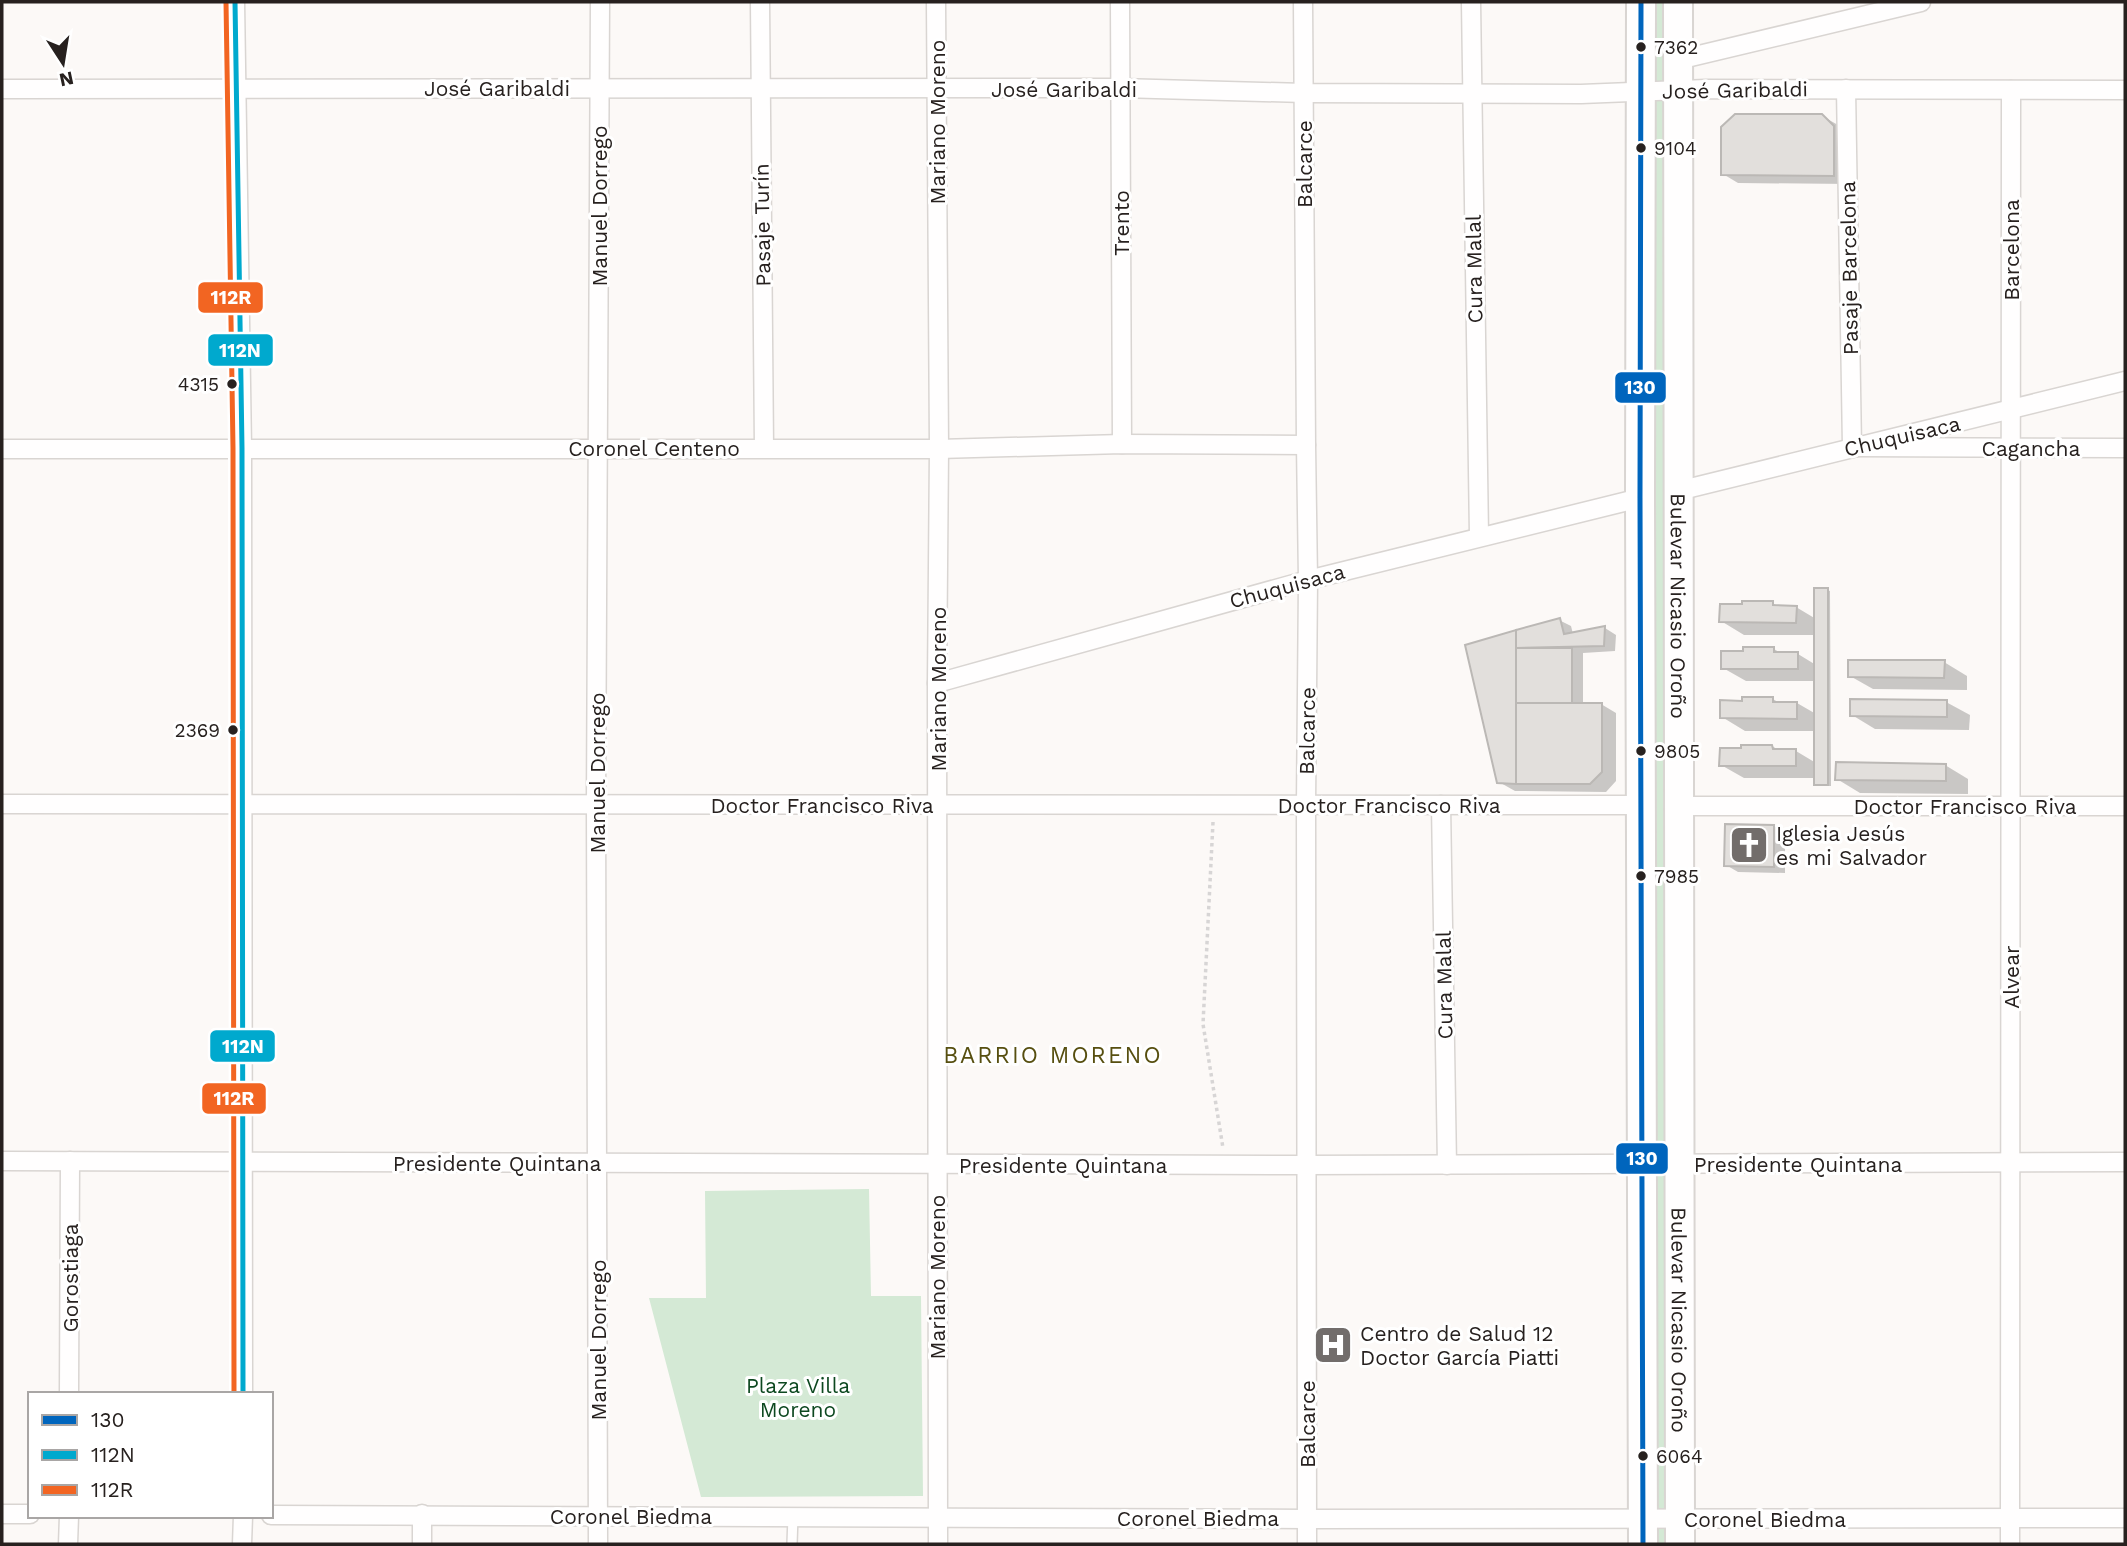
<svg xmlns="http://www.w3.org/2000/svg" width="2127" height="1546" font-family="'Work Sans',sans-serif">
  <rect width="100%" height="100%" fill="#fcf9f7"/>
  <g fill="#d4e9d5">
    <path d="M1641,2H1678L1680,1544H1643Z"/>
    <path d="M869,1189L871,1296H921L923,1496L701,1497L649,1298H706L705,1191Z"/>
  </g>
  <g fill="#0003">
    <path d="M1822,116L1838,125L1849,184L1738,183L1723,174Z"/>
    <path d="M1827,590L1830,591L1831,786H1819L1816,784V778H1744L1721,765L1772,746L1780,751H1796L1816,763V731H1745L1722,717L1744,702L1773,699L1781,704L1797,703L1816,714V681H1746L1723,668L1774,649L1782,654H1798L1816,665V635H1744L1721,621L1772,603L1780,607H1796L1816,619Z"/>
    <path d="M1559,620L1571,626L1573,634L1605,628L1616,635L1615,651L1583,653V704H1601L1616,713V781L1606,792L1515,791L1499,782L1467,646Z"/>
    <path d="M1944,662L1967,676V690L1873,689L1850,676Z"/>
    <path d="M1946,702L1970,715L1969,730L1875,729L1852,715Z"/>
    <path d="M1945,765L1968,779V794L1860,793L1837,779Z"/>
    <path d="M1727,826H1774L1785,833V873L1738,872L1726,865Z"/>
  </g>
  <g fill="#e2dfdc" stroke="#bbb8b5" stroke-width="2">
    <path d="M1735,114H1822L1834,126V176L1721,175V127Z"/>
    <rect x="1814" y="588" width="14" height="197"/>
    <path d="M1742,601H1773V605L1797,606L1796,623L1719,622L1720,604H1742Z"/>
    <path d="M1560,618L1564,634L1605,626L1604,646L1516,648V630Z"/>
    <path d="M1516,630V784L1497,783L1465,645Z"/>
    <path d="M1743,647H1774V652H1798V669H1721V651H1743Z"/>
    <rect x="1516" y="648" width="56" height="55"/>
    <path d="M1848,660H1945L1944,678L1848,677Z"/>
    <path d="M1742,697H1773V702H1797V719L1720,718V700L1742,701Z"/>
    <path d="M1850,699L1947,700V717L1850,716Z"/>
    <path d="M1516,703H1602V772L1590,784H1516Z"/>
    <path d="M1741,745H1772L1773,749H1796V766H1719L1720,748H1741Z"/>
    <path d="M1836,762L1946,764V781L1835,780Z"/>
    <path d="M1725,824L1774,825V867L1724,866Z"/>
  </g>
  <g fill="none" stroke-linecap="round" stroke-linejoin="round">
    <g stroke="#d9d5d2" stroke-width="12">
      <path id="lane" d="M792,1544L793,1516"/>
    </g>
    <g stroke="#d9d5d2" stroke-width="21">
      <g id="street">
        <path d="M235,2L242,448L243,1394"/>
        <path d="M760,2L764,448"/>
        <path d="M936,2L939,449L937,683L938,1544"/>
        <path d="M1120,2L1122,444"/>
        <path d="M1303,2L1306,445L1308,580L1306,805L1307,1544"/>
        <path d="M1471,2L1479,536"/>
        <path d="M1678,60L1921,2"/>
        <path d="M2,89L1120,88L1304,93L1581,94L1706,89L2125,90"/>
        <path d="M1846,89L1852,447L2125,448"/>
        <path d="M2,449H939L1122,444L1306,445"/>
        <path d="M1678,491L2125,381"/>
        <path d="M937,683L1308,580L1640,498"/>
        <path d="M2,804L1642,805"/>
        <path d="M1441,805L1447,1165"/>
        <path d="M1679,806H2125"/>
        <path d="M2,1161L1306,1165L2125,1162"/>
        <path d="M69,1394L70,1161"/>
        <path d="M2,1514H30"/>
        <path d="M422,1514V1544"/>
        <path d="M271,1515L1307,1519L2125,1518"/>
        <path d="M68,1544L69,1516"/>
        <path d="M242,1544L243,1516"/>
        <path d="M598,1544L596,804L600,2"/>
        <path d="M2010,1544L2011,90"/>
      </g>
    </g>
    <g stroke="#d9d5d2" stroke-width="32">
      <g id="primary">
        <path d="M1641,2L1640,498L1643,1544"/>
        <path id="s1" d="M1678,2L1680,1544"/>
      </g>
    </g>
    <path stroke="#d7d5d5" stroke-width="3.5" stroke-dasharray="3.5 3.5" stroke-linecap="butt" d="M1213,822L1203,1024L1223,1148"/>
    <use href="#lane" stroke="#fffefe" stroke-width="9"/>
    <use href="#street" stroke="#fffefe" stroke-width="18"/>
    <use href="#primary" stroke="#fffefe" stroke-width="28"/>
    <g stroke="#fff" stroke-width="10">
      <path id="bus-1" d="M1641,2L1640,498L1643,1544"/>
    </g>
    <g stroke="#fff" stroke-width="10">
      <path id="bus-2" d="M235,2L242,448L243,1394"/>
    </g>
    <g stroke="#fff" stroke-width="10">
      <path id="bus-3" d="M226,2L233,448L234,1394"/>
    </g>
    <use href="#bus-1" stroke="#0065bd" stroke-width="5"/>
    <use href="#bus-2" stroke="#00a9ce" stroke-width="5"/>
    <use href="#bus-3" stroke="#f26522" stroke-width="5"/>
  </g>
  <defs>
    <g id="church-square" transform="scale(2.0125)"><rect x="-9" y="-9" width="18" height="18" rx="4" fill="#726d6b" stroke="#fff"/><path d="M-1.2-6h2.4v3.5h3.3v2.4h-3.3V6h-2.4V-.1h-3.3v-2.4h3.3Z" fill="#fff"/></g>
    <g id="hospital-square" transform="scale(2.0125)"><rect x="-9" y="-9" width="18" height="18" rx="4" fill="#726d6b" stroke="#fff"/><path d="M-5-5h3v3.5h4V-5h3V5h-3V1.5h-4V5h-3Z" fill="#fff"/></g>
  </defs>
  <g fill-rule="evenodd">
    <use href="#church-square" x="1749" y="845"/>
    <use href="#hospital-square" x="1333" y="1345"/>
  </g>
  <g fill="#27211f" stroke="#fff" stroke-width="2.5">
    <circle cx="1641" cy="47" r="6"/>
    <circle cx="1641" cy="148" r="6"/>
    <circle cx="232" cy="384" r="6"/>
    <circle cx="233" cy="730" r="6"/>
    <circle cx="1641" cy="751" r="6"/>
    <circle cx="1641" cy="876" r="6"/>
    <circle cx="1643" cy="1456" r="6"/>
  </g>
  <g text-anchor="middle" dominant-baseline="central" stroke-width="6" stroke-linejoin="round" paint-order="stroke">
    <g font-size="19" fill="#27211f" stroke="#fff" text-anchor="start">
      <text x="1654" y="47">7362</text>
      <text x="1654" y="148">9104</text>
      <text x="219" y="384" text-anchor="end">4315</text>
      <text x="220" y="730" text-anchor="end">2369</text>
      <text x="1654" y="751">9805</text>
      <text x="1654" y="876">7985</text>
      <text x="1656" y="1456">6064</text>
    </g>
    <g font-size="21" fill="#27211f" stroke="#fff">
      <text x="497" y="88">José Garibaldi</text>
      <text x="1064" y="89">José Garibaldi</text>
      <text transform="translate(1735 90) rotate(-1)">José Garibaldi</text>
      <text transform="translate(937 122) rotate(-90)">Mariano Moreno</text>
      <text transform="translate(1304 164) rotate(-90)">Balcarce</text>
      <text transform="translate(599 206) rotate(-90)">Manuel Dorrego</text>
      <text transform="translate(1121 223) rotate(-90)">Trento</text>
      <text transform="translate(762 225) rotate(-91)">Pasaje Turín</text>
      <text transform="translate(2011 250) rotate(-90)">Barcelona</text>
      <text transform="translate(1849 268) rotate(-91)">Pasaje Barcelona</text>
      <text transform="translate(1474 269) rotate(-91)">Cura Malal</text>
      <text transform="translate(1902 436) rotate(-13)">Chuquisaca</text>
      <text x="654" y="448">Coronel Centeno</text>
      <text x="2031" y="448">Cagancha</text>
      <text transform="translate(1287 586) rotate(-15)">Chuquisaca</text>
      <text stroke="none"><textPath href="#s1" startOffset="604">Bulevar Nicasio Oroño</textPath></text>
      <text transform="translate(938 689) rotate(-90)">Mariano Moreno</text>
      <text transform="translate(1307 731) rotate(-89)">Balcarce</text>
      <text transform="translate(597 773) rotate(-90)">Manuel Dorrego</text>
      <text x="822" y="805">Doctor Francisco Riva</text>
      <text x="1389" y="805">Doctor Francisco Riva</text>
      <text x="1965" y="806">Doctor Francisco Riva</text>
      <text transform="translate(2011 977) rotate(-90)">Alvear</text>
      <text transform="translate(1444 985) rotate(-91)">Cura Malal</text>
      <text x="497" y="1163">Presidente Quintana</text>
      <text x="1798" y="1164">Presidente Quintana</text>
      <text x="1063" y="1165">Presidente Quintana</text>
      <text transform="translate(937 1277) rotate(-90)">Mariano Moreno</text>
      <text transform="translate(70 1278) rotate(-90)">Gorostiaga</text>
      <text stroke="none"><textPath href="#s1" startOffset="1318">Bulevar Nicasio Oroño</textPath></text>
      <text transform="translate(598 1340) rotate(-90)">Manuel Dorrego</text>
      <text transform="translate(1307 1424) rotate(-90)">Balcarce</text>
      <text x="631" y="1516">Coronel Biedma</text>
      <text x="1198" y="1518">Coronel Biedma</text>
      <text x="1765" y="1519">Coronel Biedma</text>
    </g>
    <g font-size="21" fill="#27211f" stroke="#fff" text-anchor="start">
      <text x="1776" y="833">Iglesia Jesús<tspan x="1776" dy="24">es mi Salvador</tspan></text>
      <text x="1360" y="1333">Centro de Salud 12<tspan x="1360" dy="24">Doctor García Piatti</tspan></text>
    </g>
    <g font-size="21" fill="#0d4820" stroke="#fff">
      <text x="798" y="1385">Plaza Villa<tspan x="798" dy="24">Moreno</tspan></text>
    </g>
    <g font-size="23" letter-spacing="2" fill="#574f10" stroke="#fff">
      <text x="1053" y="1055">BARRIO MORENO</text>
    </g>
  </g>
  <g stroke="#fff" stroke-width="2.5">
    <rect x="197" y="281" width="67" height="33" rx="7" fill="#f26522"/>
    <rect x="207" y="333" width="67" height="34" rx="7" fill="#00a9ce"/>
    <rect x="1614" y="371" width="53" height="33" rx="7" fill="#0065bd"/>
    <rect x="209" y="1029" width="67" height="34" rx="7" fill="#00a9ce"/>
    <rect x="201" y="1082" width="66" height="33" rx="7" fill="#f26522"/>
    <rect x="1615" y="1142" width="54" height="33" rx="7" fill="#0065bd"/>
  </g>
  <g font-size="19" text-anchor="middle" font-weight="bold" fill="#fff">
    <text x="231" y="304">112R</text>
    <text x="240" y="357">112N</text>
    <text x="1640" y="394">130</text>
    <text x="243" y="1053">112N</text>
    <text x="234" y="1105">112R</text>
    <text x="1642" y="1165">130</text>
  </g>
  <rect width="2127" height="1546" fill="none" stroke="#27211f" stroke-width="7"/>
  <rect x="28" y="1392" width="245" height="126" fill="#ffffff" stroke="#a9a6a5" stroke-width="2"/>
  <rect x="42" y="1415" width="35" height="10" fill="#0065bd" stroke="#a9a6a5" stroke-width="2"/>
  <text x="91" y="1427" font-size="21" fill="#27211f">130</text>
  <rect x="42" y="1450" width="35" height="10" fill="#00a9ce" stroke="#a9a6a5" stroke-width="2"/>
  <text x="91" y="1462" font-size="21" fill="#27211f">112N</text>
  <rect x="42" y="1485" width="35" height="10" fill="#f26522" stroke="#a9a6a5" stroke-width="2"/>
  <text x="91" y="1497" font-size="21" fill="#27211f">112R</text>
  <g transform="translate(63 63) rotate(168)" stroke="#ffffff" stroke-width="5" paint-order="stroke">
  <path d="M0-5L12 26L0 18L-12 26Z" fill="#27211f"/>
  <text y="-10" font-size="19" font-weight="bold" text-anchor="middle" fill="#27211f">N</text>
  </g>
</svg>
